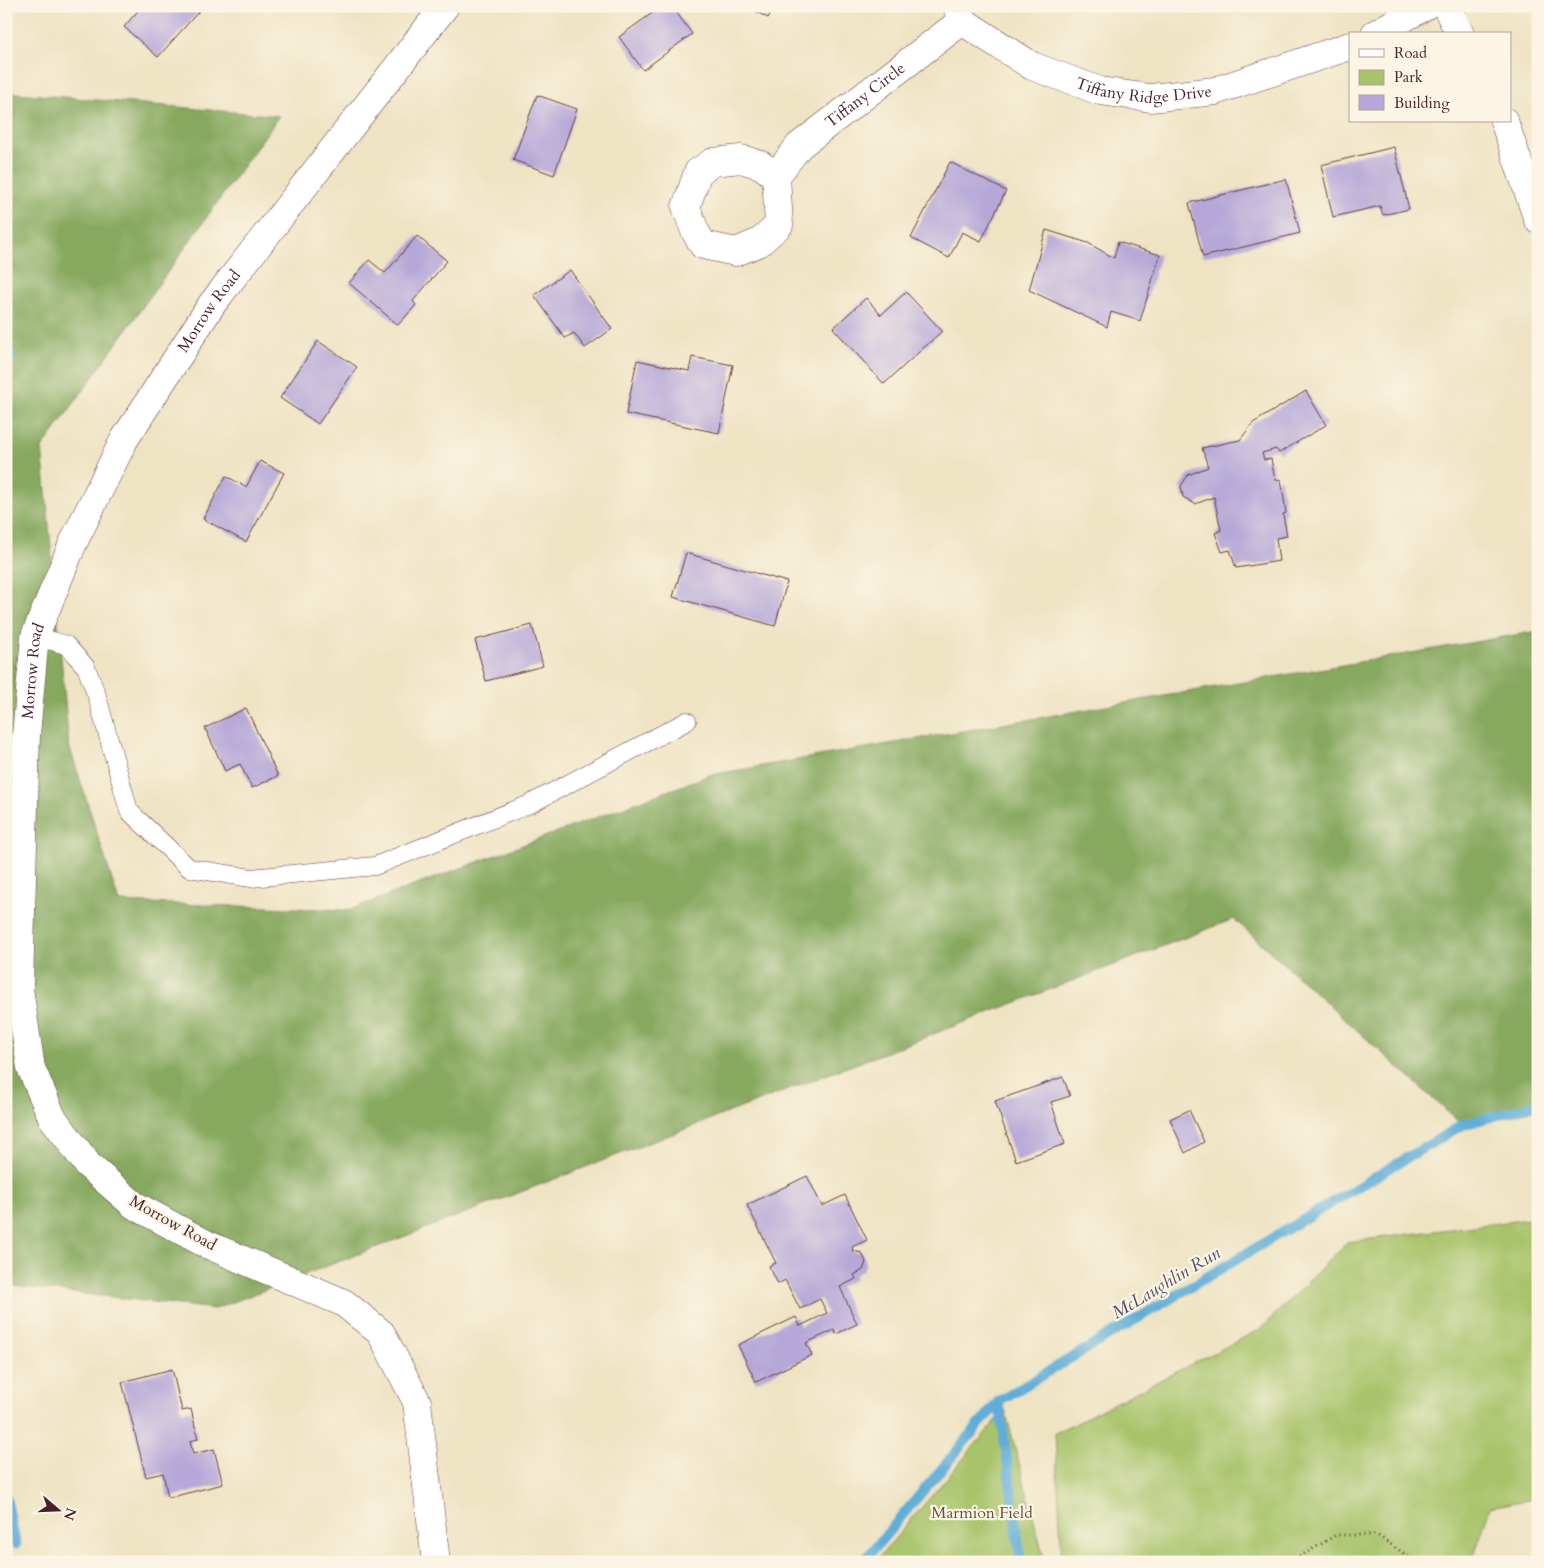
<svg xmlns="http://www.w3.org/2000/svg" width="1544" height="1568" font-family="Cardo,serif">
  <rect width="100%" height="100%" fill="#fcf5e5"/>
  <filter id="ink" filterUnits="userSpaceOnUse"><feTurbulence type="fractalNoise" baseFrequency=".02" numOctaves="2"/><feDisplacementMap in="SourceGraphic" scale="10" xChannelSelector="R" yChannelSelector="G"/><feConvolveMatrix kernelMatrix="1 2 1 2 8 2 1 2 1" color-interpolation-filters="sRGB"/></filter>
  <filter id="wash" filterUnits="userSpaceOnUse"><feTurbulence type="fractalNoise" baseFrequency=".0096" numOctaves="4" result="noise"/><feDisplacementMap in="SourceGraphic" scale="20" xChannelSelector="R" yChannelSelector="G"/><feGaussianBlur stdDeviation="1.12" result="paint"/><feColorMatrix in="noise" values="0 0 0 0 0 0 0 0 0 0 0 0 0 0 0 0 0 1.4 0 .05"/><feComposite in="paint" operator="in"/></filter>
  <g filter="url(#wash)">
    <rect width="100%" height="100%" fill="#eee3c3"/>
    <g fill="#a8c36a" stroke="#79714a">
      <path d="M1538,1218V1498L1490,1507L1472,1562H1062L1055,1433L1261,1329L1347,1242Z"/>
      <path d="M1005,1410L1045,1562H875Z"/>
    </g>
    <path fill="#86a95e" stroke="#686444" d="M6,92L279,116L42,448L69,745L119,902L349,910L710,775L1538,631V1106L1462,1125L1234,919L215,1309L6,1285Z"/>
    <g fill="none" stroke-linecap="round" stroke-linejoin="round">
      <g stroke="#5fadd8" stroke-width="10">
        <path d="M6,365L11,355"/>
        <path d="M999,1401L1021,1562"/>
        <path d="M6,1497L16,1544"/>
        <path d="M863,1562L999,1401L1462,1125L1538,1104"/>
      </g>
    </g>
    <g id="blocks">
      <g fill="#b5a8d8">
        <path d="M142,6H194L199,11L158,57L124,27Z"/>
        <path d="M662,6H672L692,34L643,70L619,37Z"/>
        <path d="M746,6H775L768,18Z"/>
        <path d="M537,95L577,109L554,175L513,160Z"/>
        <path d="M1394,147L1409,209L1383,215L1380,206L1333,217L1321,165Z"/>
        <path d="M950,162L1006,191L981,241L962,232L949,258L911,238Z"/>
        <path d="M1286,179L1300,233L1203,257L1189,203Z"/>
        <path d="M1046,230L1088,243L1114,258L1118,242L1160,255L1140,321L1111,312L1107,327L1029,290Z"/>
        <path d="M417,236L447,261L413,301L416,305L398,325L349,283L369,260L385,273Z"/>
        <path d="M570,270L612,329L585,348L574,333L565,338L534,295Z"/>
        <path d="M906,292L942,331L884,384L833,328L866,298L881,315Z"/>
        <path d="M318,341L357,367L318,424L280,398Z"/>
        <path d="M692,357L733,365L719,433L626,414L637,360L689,371Z"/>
        <path d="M1306,391L1326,425L1279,453L1276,449L1262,453L1264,460L1271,459L1275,480L1281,479L1286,513L1283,514L1287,536L1276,538L1279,561L1236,568L1230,550L1222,552L1215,533L1221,530L1214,497L1195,504L1183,497L1181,486L1188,475L1208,467L1202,448L1240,440L1253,423Z"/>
        <path d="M260,461L284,473L246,542L203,519L226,476L246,487Z"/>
        <path d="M686,553L787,582L775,626L673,597Z"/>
        <path d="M532,625L543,666L486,681L475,640Z"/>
        <path d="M246,708L278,776L252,788L240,764L225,771L205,728Z"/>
        <path d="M1063,1077L1070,1096L1051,1102L1065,1144L1016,1161L995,1101Z"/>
        <path d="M1189,1110L1204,1142L1185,1153L1170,1119Z"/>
        <path d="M807,1176L822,1206L845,1195L867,1240L852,1247L853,1251L862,1253L866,1262L863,1270L854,1275L856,1279L840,1287L857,1324L836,1334L834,1330L806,1343L812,1355L756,1382L738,1345L796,1317L800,1326L827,1313L820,1299L800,1309L785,1280L778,1284L769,1266L776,1263L747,1205Z"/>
        <path d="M172,1369L182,1411L191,1409L198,1439L190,1441L193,1454L214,1449L223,1484L168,1498L163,1473L146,1477L122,1382Z"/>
      </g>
    </g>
  </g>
  <g filter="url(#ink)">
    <use href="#blocks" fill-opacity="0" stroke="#633c42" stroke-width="1"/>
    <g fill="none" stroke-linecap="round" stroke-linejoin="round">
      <g stroke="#633c42" stroke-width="19">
        <path id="service" d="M35,636L66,645L86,667L97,696L129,811L189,868L251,878L375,866L530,804L687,721"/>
      </g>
      <g stroke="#633c42" stroke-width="29">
        <g id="minor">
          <path id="s1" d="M957,6L962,21L1032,66L1100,91L1150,98L1215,91L1350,46"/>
          <path d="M1446,6L1460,34"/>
          <path d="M1375,34L1425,6"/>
          <path d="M1504,121L1538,220"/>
          <path id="s2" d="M776,176L761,165L741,159L713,162L698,172L686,207L695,231L703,245L736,252L760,242L779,225L776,176L799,146L962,21"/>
        </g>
      </g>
      <g stroke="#633c42" stroke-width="29">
        <g id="tertiary">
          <path id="s3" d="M436,1562L417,1402L381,1333L344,1303L206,1244L134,1205L88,1165L52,1117L31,1068L19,988L26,735L35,636L73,543L124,440L212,304L445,6"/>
        </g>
      </g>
      <path stroke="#633c42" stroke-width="3" stroke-dasharray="1 4" stroke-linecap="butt" d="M1291,1562L1336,1535H1377L1409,1557L1411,1562"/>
      <use href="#service" stroke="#fff" stroke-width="18"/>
      <use href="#minor" stroke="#fff" stroke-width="28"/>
      <use href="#tertiary" stroke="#fff" stroke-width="28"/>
    </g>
  </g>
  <g text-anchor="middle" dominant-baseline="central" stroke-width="4.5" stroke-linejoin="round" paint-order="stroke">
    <g font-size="16" fill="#4a1f2b" stroke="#fcf5e5">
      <text stroke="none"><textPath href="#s1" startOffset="215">Tiffany Ridge Drive</textPath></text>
      <text stroke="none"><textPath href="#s2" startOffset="420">Tiffany Circle</textPath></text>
      <text stroke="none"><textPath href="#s3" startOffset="1496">Morrow Road</textPath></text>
      <text stroke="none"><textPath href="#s3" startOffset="1091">Morrow Road</textPath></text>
      <text transform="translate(173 1223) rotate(29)">Morrow Road</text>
    </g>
    <g font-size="16" fill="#66503e" stroke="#fcf5e5">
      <text x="982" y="1513">Marmion Field</text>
    </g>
    <g font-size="18" font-style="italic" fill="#515168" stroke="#fcf5e5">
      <text transform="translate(1166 1283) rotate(-31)">McLaughlin Run</text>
    </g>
  </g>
  <rect width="1544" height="1568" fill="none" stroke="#fcf5e5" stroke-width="25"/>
  <rect x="1349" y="32" width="162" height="90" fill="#fcf5e5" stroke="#b59f9b"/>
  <rect x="1359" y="49" width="25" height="8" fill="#ffffff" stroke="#b59f9b"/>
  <text x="1394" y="58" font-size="15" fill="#4a1f2b">Road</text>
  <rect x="1359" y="70" width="25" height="15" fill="#a8c36a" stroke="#b59f9b"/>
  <text x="1394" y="82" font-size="15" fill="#4a1f2b">Park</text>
  <rect x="1359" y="95" width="25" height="15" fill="#b5a8d8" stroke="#b59f9b"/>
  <text x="1394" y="108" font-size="15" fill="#4a1f2b">Building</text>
  <g transform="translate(58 1510) rotate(109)" stroke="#fcf5e5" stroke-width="4" paint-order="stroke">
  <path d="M0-4L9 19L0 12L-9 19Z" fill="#4a1f2b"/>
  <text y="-8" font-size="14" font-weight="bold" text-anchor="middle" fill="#4a1f2b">N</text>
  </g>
</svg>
